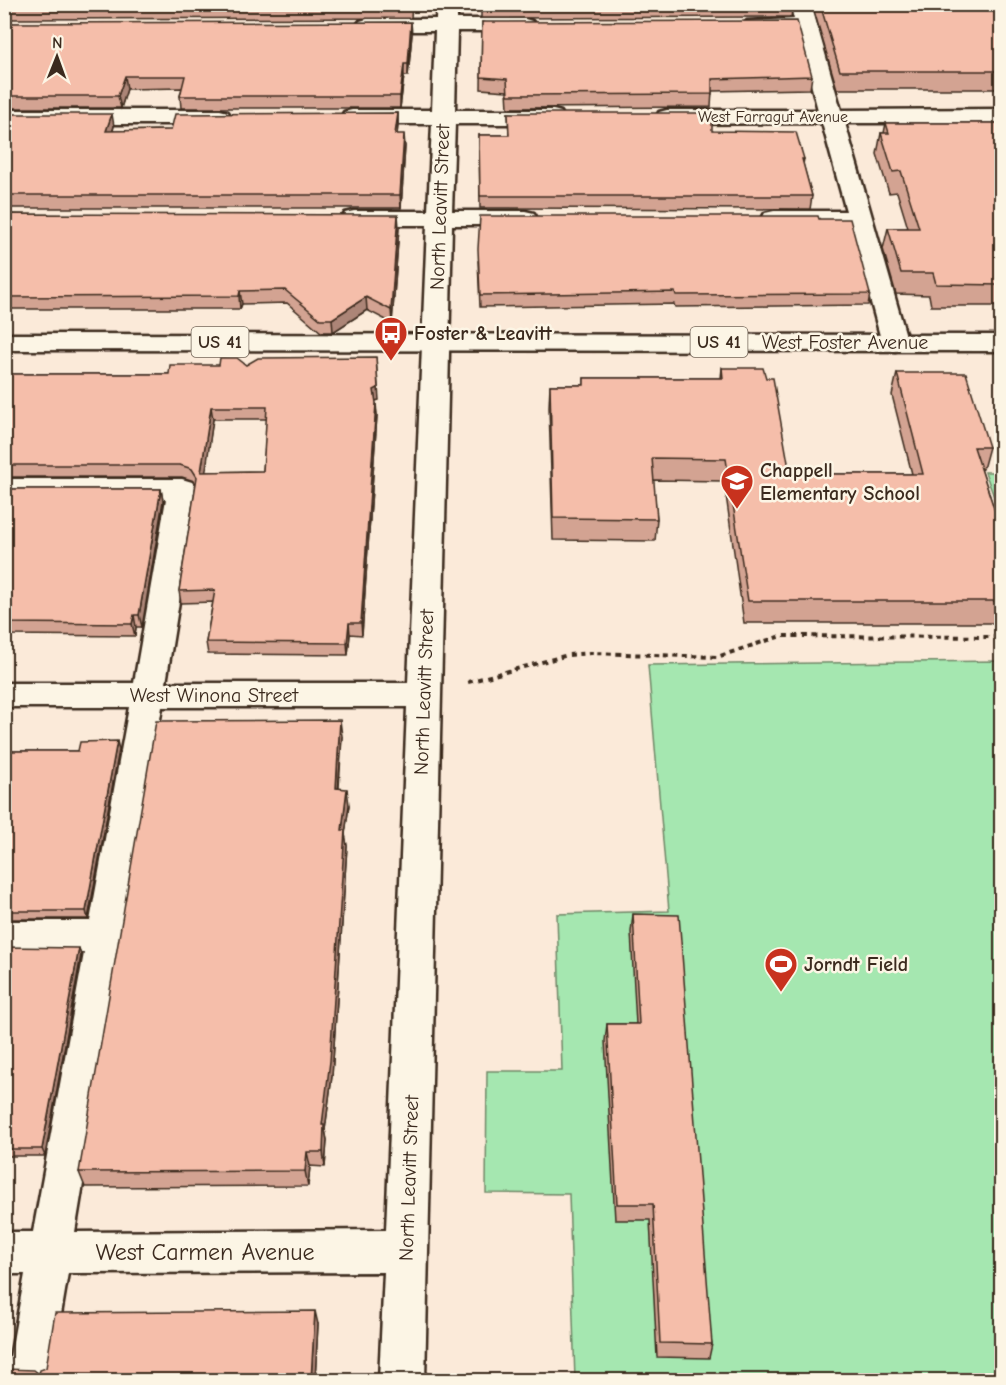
<svg xmlns="http://www.w3.org/2000/svg" width="1006" height="1385" font-family="'Comic Neue',sans-serif">
  <rect width="100%" height="100%" fill="#fbead9"/>
  <filter id="ink" filterUnits="userSpaceOnUse"><feTurbulence type="fractalNoise" baseFrequency=".0167" numOctaves="2"/><feDisplacementMap in="SourceGraphic" scale="12" xChannelSelector="R" yChannelSelector="G"/><feConvolveMatrix kernelMatrix="1 2 1 2 8 2 1 2 1" color-interpolation-filters="sRGB"/></filter>
  <g filter="url(#ink)">
    <g fill="#a5e7b0" stroke="#708867" stroke-width="1.5">
      <path d="M985,472H1001V516Z"/>
      <path d="M1001,661V1380H575L569,1194L486,1193L487,1071H562L557,914L669,911L648,665Z"/>
    </g>
    <g fill="none" stroke-linecap="round" stroke-linejoin="round">
      <g stroke="#3b2a1e" stroke-width="5">
        <g id="minor">
          <path d="M437,4H457V19H525L532,21L536,25L532,29L525,31H457L455,110H553L561,112L564,117L561,122L553,124H455L452,211H525L534,213L537,218L534,223L525,225H452L425,1380H379L384,1272L68,1273L50,1380H6L25,1274H4V1232H33L84,953H4V921H90L129,707H4V683H134L166,499H4V479H182L192,482L197,489L166,683H408L427,225H354L345,223L342,218L345,213L354,211H428L432,124H352L344,122L341,117L344,112L352,110H432L435,31H367L360,29L356,25L360,21L367,19H436ZM162,707H407L386,1230L75,1232Z"/>
          <path d="M790,4H811L841,110L1002,109V123H845L908,343L904,349L895,351L886,349L882,343L850,225H774L765,223L762,218L765,213L774,211H846L822,123L667,124L659,122L656,117L659,112L667,110H818L797,31L747,29L743,25L747,21L794,19Z"/>
          <path d="M4,110H220L228,112L231,117L228,122L220,124H4Z"/>
        </g>
      </g>
      <g stroke="#3b2a1e" stroke-width="5">
        <path id="major" d="M4,334L1002,335V351L4,350Z"/>
      </g>
      <path stroke="#3b2a1e" stroke-width="4" stroke-dasharray="5 4.5" stroke-linecap="butt" d="M468,682L568,655L591,653L717,657L781,636L1002,637"/>
      <use href="#minor" fill="#fcf5e5" fill-rule="evenodd"/>
      <use href="#major" fill="#fcf5e5" fill-rule="evenodd"/>
    </g>
    <g fill="#d3a392" stroke="#3b2a1e" stroke-width="1.5" fill-rule="evenodd">
      <path d="M4,4H412L411,18L4,19Z"/>
      <path d="M481,4H793L791,17L481,18Z"/>
      <path d="M812,4H1002V89H837Z"/>
      <path d="M482,22L812,76L810,89L712,91L711,107L508,108L507,91L481,89Z"/>
      <path d="M4,23L412,34L408,76H404L400,108H181L180,96L182,88L127,89L121,108H4Z"/>
      <path d="M398,113V125L397,134L405,146L401,208H4V114L114,126L113,131L171,130Z"/>
      <path d="M508,113L712,131L804,159L803,164L812,196L810,209L480,208L479,135H509Z"/>
      <path d="M886,123H1002V306H931L929,295L896,294L883,249L888,228H908L897,192L889,193L877,154L881,133H884Z"/>
      <path d="M4,214L399,227L392,323L367,310L333,332H321L287,303L242,304L240,309H4Z"/>
      <path d="M819,219L870,294L868,305L675,307L674,304L480,307L478,261Z"/>
      <path d="M246,365L379,400L375,401L377,415L362,635L350,634L348,655L208,654L206,642L213,602L181,603L179,591L196,484L194,481L182,477H4V374H169ZM213,419H267L263,471L205,472Z"/>
      <path d="M722,368L790,474H912L892,395L897,373L989,447L983,469H981L1002,533V623H744L724,481L653,480L657,519L655,541L553,540L549,407L550,385H584V378H721Z"/>
      <path d="M4,489H161L163,501L142,627H136L135,636L4,635Z"/>
      <path d="M342,736L339,788L349,805L345,834L347,846L332,1076L325,1130L327,1140L325,1167L310,1166L308,1186L85,1187L79,1172Z"/>
      <path d="M119,750L88,919H4V751H78Z"/>
      <path d="M633,914L712,1344L709,1358L657,1357L650,1220H615L605,1041L607,1024H636L631,932Z"/>
      <path d="M4,947L81,955L45,1156H4Z"/>
      <path d="M318,1324L315,1380H4V1349L8,1355L6,1370L39,1374Z"/>
    </g>
    <g fill="#ac8577" stroke="#3b2a1e" stroke-width="1.5">
      <path d="M411,22L412,34L408,76V64Z"/>
      <path d="M404,64V76L400,108V96Z"/>
      <path d="M125,76L127,89L121,108L118,96Z"/>
      <path d="M398,113V125L396,146L395,134Z"/>
      <path d="M112,114L114,126L109,143L106,131Z"/>
      <path d="M404,134L405,146L401,208L400,195Z"/>
      <path d="M398,215L399,227L392,323L391,310Z"/>
      <path d="M240,291L242,304L240,309L239,296Z"/>
      <path d="M366,297L367,310L333,332L332,319Z"/>
      <path d="M376,357L379,400L375,401L374,390Z"/>
      <path d="M376,403L377,415L362,635L361,623Z"/>
      <path d="M211,407L213,419L204,484L201,472Z"/>
      <path d="M161,489L163,501L142,627L139,615Z"/>
      <path d="M134,615L136,627L135,636L132,624Z"/>
      <path d="M349,623L350,634L348,655L347,643Z"/>
      <path d="M340,720L342,736L337,805L336,788Z"/>
      <path d="M117,741L119,750L88,919L86,911Z"/>
      <path d="M347,789L349,805L345,834L347,846L332,1076L325,1130L327,1140L325,1167L323,1152L322,1125L342,830Z"/>
      <path d="M79,948L81,955L45,1156L42,1149Z"/>
      <path d="M307,1152L310,1166L308,1186L305,1171Z"/>
      <path d="M315,1311L318,1324L315,1380H311Z"/>
      <path d="M4,1349L8,1355L4,1380Z"/>
    </g>
    <g fill="#f5beaa" stroke="#3b2a1e" stroke-width="1.5" fill-rule="evenodd">
      <path d="M4,4H411L410,6L4,7Z"/>
      <path d="M820,4H1002V71H840Z"/>
      <path d="M797,21L812,76L712,79V94L508,95L507,79L481,77L482,22Z"/>
      <path d="M411,22L408,64H404L400,96H180L185,76H125L118,96H4V23Z"/>
      <path d="M398,113L395,134H404L400,195H4V114H112L106,131L171,130L175,114Z"/>
      <path d="M508,113H712V131L796,132L804,159H802L812,196H480L479,135H509Z"/>
      <path d="M886,123H1002V285L936,284L933,273H901L888,228H919L901,171L893,172L881,133H889Z"/>
      <path d="M4,214L398,215L391,310L366,297L332,319H320L285,290L240,291L239,296L4,297Z"/>
      <path d="M480,216H818L819,219H850L870,294L676,295L675,292L480,295L478,249Z"/>
      <path d="M376,357L378,388L374,390L376,403L361,623H349L347,643L206,642L215,590L179,591L197,477L192,469L180,465H4V374H169L170,365H219L220,358H237L246,365L258,358ZM211,407H267L263,471L201,472Z"/>
      <path d="M722,368H763L766,378H773L790,474H923L897,373H966L989,447H974L1002,533V601H748L726,459L652,458L657,519L553,518L550,385H584V378H723Z"/>
      <path d="M4,489H161L139,615H134L132,624L4,623Z"/>
      <path d="M340,720L336,788L347,789L342,830H345L330,1061L322,1125H324L323,1152H307L305,1171L79,1172L156,721Z"/>
      <path d="M117,741L86,911H4V751H78L80,742Z"/>
      <path d="M633,914L679,915L712,1344L660,1343L653,1204H617L607,1024H639Z"/>
      <path d="M4,947L79,948L42,1149H4Z"/>
      <path d="M315,1311L311,1380H153V1377L94,1378V1380H4V1369L34,1370L39,1374L40,1370L46,1368L55,1313Z"/>
    </g>
  </g>
  <defs>
    <g id="bus-pin" transform="scale(1.725)"><path d="M0 17L-7.5 6A9.5 9.5 0 1 1 7.5 6Z" fill="#c8321e" stroke="#fcf5e5"/><path d="M-5-6H5V4H4V6H2V4H-2V6H-4V4H-5ZM-3.5-4V0h7V-4ZM-3.5 1.2v1.5H-2V1.2ZM2 1.2v1.5H3.5V1.2Z" fill="#fff"/></g>
    <g id="school-pin" transform="scale(1.725)"><path d="M0 17L-7.5 6A9.5 9.5 0 1 1 7.5 6Z" fill="#c8321e" stroke="#fcf5e5"/><path d="M0-5L7-2L0 1L-7-2ZM-4 1L0 2.5L4 1V4Q0 6-4 4Z" fill="#fff"/></g>
    <g id="stadium-pin" transform="scale(1.725)"><path d="M0 17L-7.5 6A9.5 9.5 0 1 1 7.5 6Z" fill="#c8321e" stroke="#fcf5e5"/><path d="M0-5a6.5 5 0 1 0 0 10a6.5 5 0 1 0 0-10ZM-3.5-1.8h7v3.6h-7Z" fill="#fff"/></g>
  </defs>
  <g fill-rule="evenodd">
    <use href="#bus-pin" x="391" y="333"/>
    <use href="#school-pin" x="737" y="481"/>
    <use href="#stadium-pin" x="781" y="964"/>
  </g>
  <g text-anchor="middle" dominant-baseline="central" stroke-width="5" stroke-linejoin="round" paint-order="stroke">
    <g font-size="16" fill="#3b2a1e" stroke="#fcf5e5">
      <text x="773" y="117">West Farragut Avenue</text>
    </g>
    <g fill="#fcf5e5" stroke="#75675a" stroke-width="1.5">
      <rect x="191.5" y="327" width="57" height="30" rx="4.5"/>
      <rect x="690.5" y="327" width="57" height="30" rx="4.5"/>
    </g>
    <g font-size="18" font-weight="bold" fill="#3b2a1e">
      <text x="220" y="342">US 41</text>
      <text x="719" y="342">US 41</text>
    </g>
    <g font-size="20" fill="#3b2a1e" stroke="#fcf5e5">
      <text transform="translate(440 207) rotate(-88)">North Leavitt Street</text>
      <text x="845" y="342">West Foster Avenue</text>
      <text transform="translate(424 692) rotate(-88)">North Leavitt Street</text>
      <text x="214" y="695">West Winona Street</text>
      <text transform="translate(409 1178) rotate(-88)">North Leavitt Street</text>
    </g>
    <g font-size="20" font-weight="bold" fill="#3b2a1e" stroke="#fcf5e5" text-anchor="start">
      <text x="414" y="333">Foster &amp; Leavitt</text>
      <text x="760" y="470">Chappell<tspan x="760" dy="23">Elementary School</tspan></text>
      <text x="804" y="964">Jorndt Field</text>
    </g>
    <g font-size="24" fill="#3b2a1e" stroke="#fcf5e5">
      <text x="205" y="1252">West Carmen Avenue</text>
    </g>
  </g>
  <rect width="1006" height="1385" fill="none" stroke="#fcf5e5" stroke-width="24"/>
  <rect x="12" y="12" width="982" height="1361" fill="none" stroke="#3b2a1e" stroke-width="2" filter="url(#ink)"/>
  <g transform="translate(57 57) rotate(1)" stroke="#fcf5e5" stroke-width="4.5" paint-order="stroke">
  <path d="M0-4.5L10 22L0 15L-10 22Z" fill="#3b2a1e"/>
  <text y="-9" font-size="16" font-weight="bold" text-anchor="middle" fill="#3b2a1e">N</text>
  </g>
</svg>
